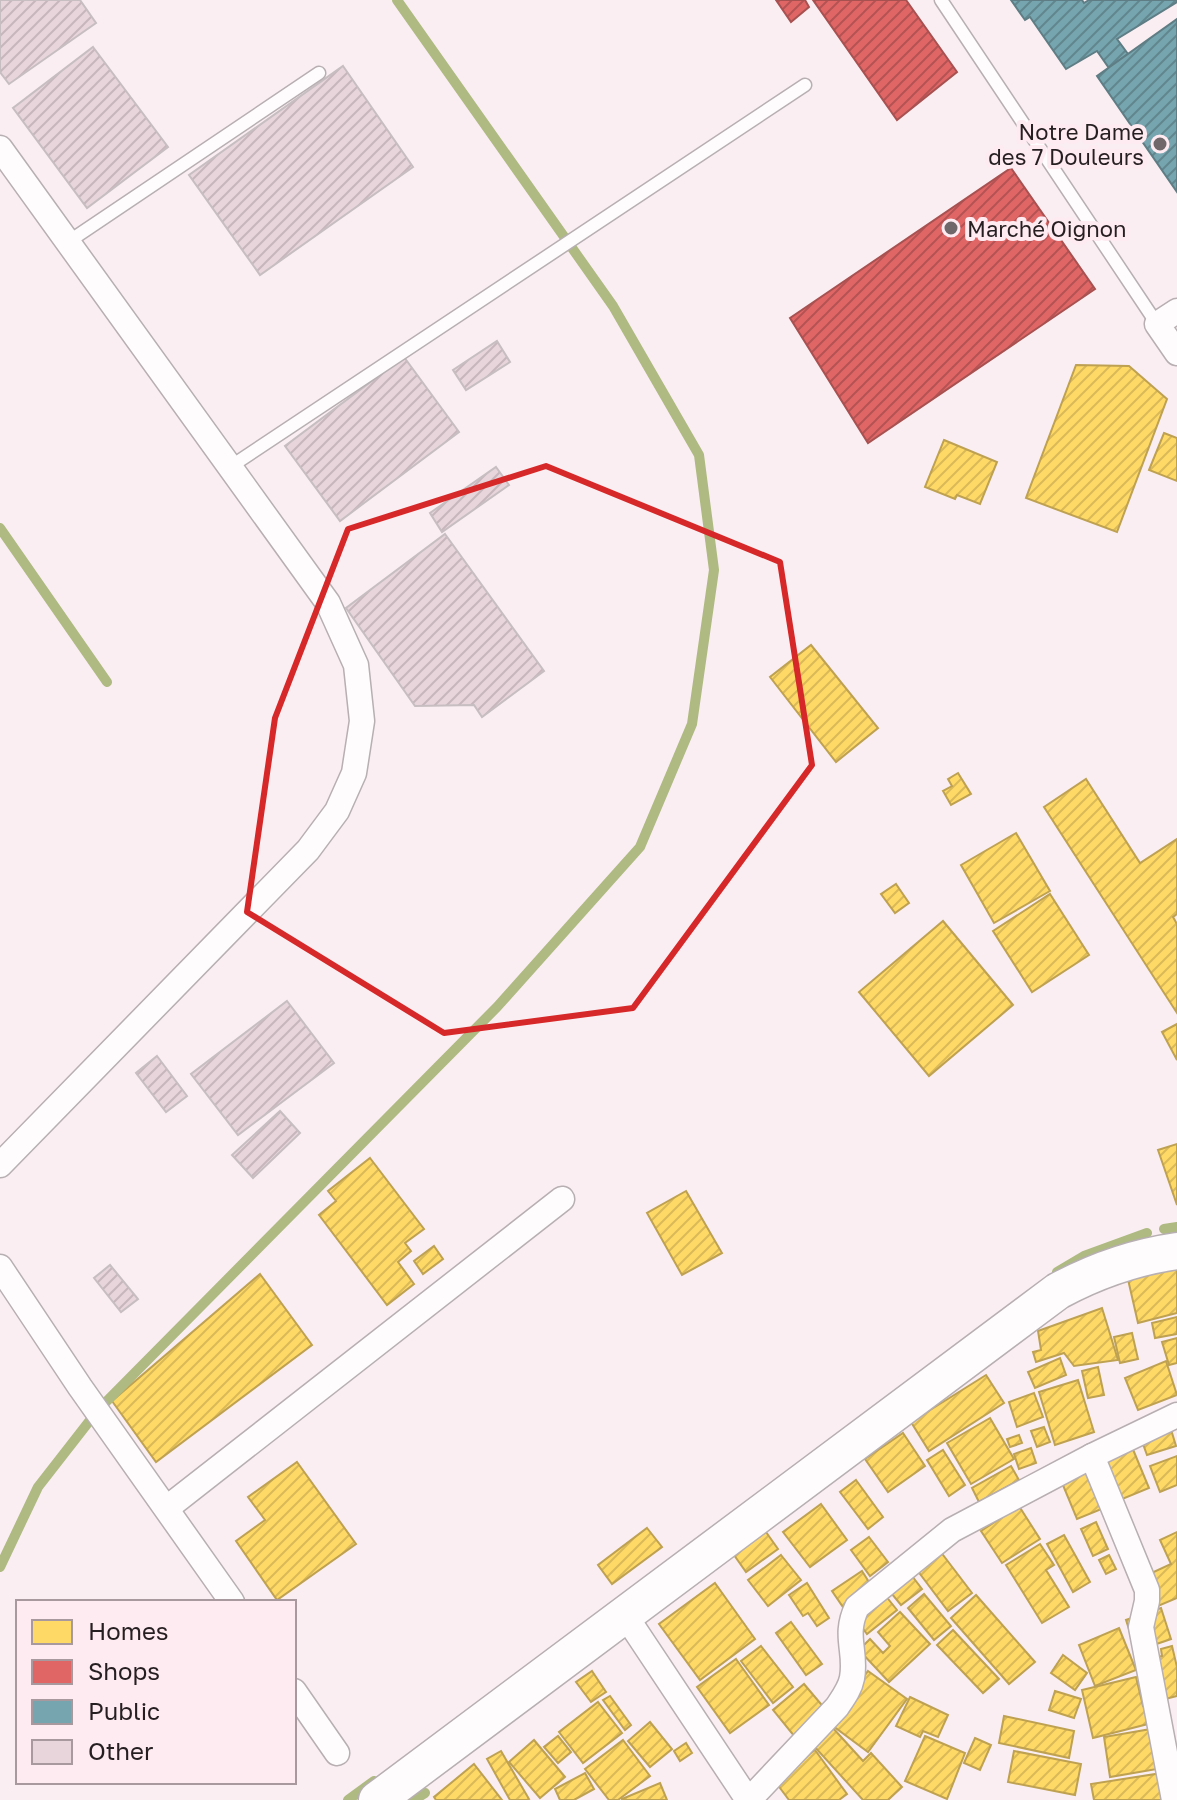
<svg xmlns="http://www.w3.org/2000/svg" width="1177" height="1800" font-family="'Golos Text',sans-serif">
  <defs>
    <pattern id="homes-hatch" width="6" height="6" patternUnits="userSpaceOnUse" patternTransform="scale(2)"><rect width="6" height="6" fill="#ffd966"/><path d="M-1 1l2-2M0 6l6-6M5 7l2-2" fill="none" stroke="#daba58"/></pattern>
    <pattern id="shops-hatch" width="6" height="6" patternUnits="userSpaceOnUse" patternTransform="scale(2)"><rect width="6" height="6" fill="#e06666"/><path d="M-1 1l2-2M0 6l6-6M5 7l2-2" fill="none" stroke="#b55354"/></pattern>
    <pattern id="public-hatch" width="6" height="6" patternUnits="userSpaceOnUse" patternTransform="scale(2)"><rect width="6" height="6" fill="#76a5af"/><path d="M-1 1l2-2M0 6l6-6M5 7l2-2" fill="none" stroke="#61868e"/></pattern>
    <pattern id="building-hatch" width="6" height="6" patternUnits="userSpaceOnUse" patternTransform="scale(2)"><rect width="6" height="6" fill="#e8d5dc"/><path d="M-1 1l2-2M0 6l6-6M5 7l2-2" fill="none" stroke="#c7b6bc"/></pattern>
  </defs>
  <rect width="100%" height="100%" fill="#faeef2"/>
  <g fill="url(#homes-hatch)" stroke="#bea151" stroke-width="2">
    <path d="M1076,365L1129,366L1167,399L1117,532L1026,498Z"/>
    <path d="M1164,433L1177,438V481L1149,470Z"/>
    <path d="M944,440L997,462L980,504L957,495L955,499L925,487Z"/>
    <path d="M811,645L878,728L836,762L770,677Z"/>
    <path d="M958,773L971,794L951,805L943,791L952,786L948,779Z"/>
    <path d="M1086,779L1140,863L1177,839V914L1173,917L1177,924V1013L1044,807Z"/>
    <path d="M1016,833L1050,891L994,923L961,865Z"/>
    <path d="M896,884L909,903L895,913L881,894Z"/>
    <path d="M1050,894L1089,955L1032,992L993,931Z"/>
    <path d="M943,921L1013,1005L929,1076L859,992Z"/>
    <path d="M1177,1024V1060L1162,1032Z"/>
    <path d="M1177,1144V1205L1158,1150Z"/>
    <path d="M370,1158L424,1229L405,1243L411,1251L398,1262L414,1284L387,1305L319,1215L336,1201L328,1191Z"/>
    <path d="M686,1191L722,1253L682,1275L647,1213Z"/>
    <path d="M434,1246L443,1259L423,1274L414,1261Z"/>
    <path d="M1177,1262V1313L1138,1323L1127,1275Z"/>
    <path d="M260,1274L312,1345L156,1462L112,1401Z"/>
    <path d="M1102,1308L1118,1360L1074,1366L1064,1353L1036,1362L1033,1352L1041,1350L1038,1331Z"/>
    <path d="M1177,1317V1334L1155,1338L1152,1323Z"/>
    <path d="M1132,1333L1138,1359L1120,1363L1114,1337Z"/>
    <path d="M1177,1338V1363L1169,1365L1162,1342Z"/>
    <path d="M1060,1358L1066,1375L1035,1388L1028,1372Z"/>
    <path d="M1166,1361L1177,1395L1138,1410L1125,1378Z"/>
    <path d="M1098,1367L1104,1395L1088,1398L1082,1371Z"/>
    <path d="M986,1375L1004,1403L929,1451L911,1422Z"/>
    <path d="M1078,1380L1094,1432L1055,1445L1039,1392Z"/>
    <path d="M1034,1393L1043,1417L1017,1427L1009,1402Z"/>
    <path d="M990,1418L1014,1459L971,1484L947,1443Z"/>
    <path d="M1169,1423L1176,1446L1147,1455L1139,1433Z"/>
    <path d="M1044,1427L1050,1442L1037,1447L1031,1431Z"/>
    <path d="M903,1433L925,1466L888,1492L865,1459Z"/>
    <path d="M1019,1435L1022,1443L1010,1447L1007,1439Z"/>
    <path d="M1132,1447L1149,1488L1115,1502L1098,1461Z"/>
    <path d="M1031,1448L1036,1463L1019,1469L1014,1454Z"/>
    <path d="M943,1450L965,1485L949,1496L927,1460Z"/>
    <path d="M1177,1456V1485L1160,1492L1150,1466Z"/>
    <path d="M297,1462L356,1544L277,1600L236,1541L265,1520L248,1497Z"/>
    <path d="M1091,1464L1109,1506L1077,1519L1060,1478Z"/>
    <path d="M1011,1466L1019,1480L979,1502L972,1488Z"/>
    <path d="M856,1480L883,1517L868,1529L840,1492Z"/>
    <path d="M821,1504L847,1540L810,1567L783,1532Z"/>
    <path d="M1019,1506L1040,1539L1002,1563L981,1531Z"/>
    <path d="M1096,1522L1108,1549L1093,1556L1081,1529Z"/>
    <path d="M647,1528L662,1547L612,1584L598,1565Z"/>
    <path d="M766,1532L778,1549L746,1572L734,1555Z"/>
    <path d="M1177,1532V1598L1158,1606L1145,1576L1171,1564L1160,1540Z"/>
    <path d="M1064,1535L1090,1582L1073,1592L1047,1544Z"/>
    <path d="M869,1537L888,1562L870,1576L851,1550Z"/>
    <path d="M1040,1544L1054,1565L1046,1570L1069,1607L1042,1623L1006,1565Z"/>
    <path d="M937,1547L972,1593L948,1611L914,1566Z"/>
    <path d="M781,1555L801,1580L768,1606L748,1580Z"/>
    <path d="M1109,1555L1116,1569L1106,1574L1099,1560Z"/>
    <path d="M862,1571L874,1590L845,1610L832,1591Z"/>
    <path d="M909,1572L922,1589L901,1605L887,1588Z"/>
    <path d="M715,1583L755,1639L700,1680L659,1624Z"/>
    <path d="M807,1583L829,1618L817,1626L808,1613L803,1616L789,1595Z"/>
    <path d="M924,1594L951,1626L934,1640L908,1608Z"/>
    <path d="M885,1595L897,1610L867,1634L855,1618Z"/>
    <path d="M976,1595L1035,1662L1009,1684L951,1618Z"/>
    <path d="M1161,1608L1171,1639L1136,1651L1126,1620Z"/>
    <path d="M900,1612L930,1644L889,1682L859,1650L870,1639L883,1653L890,1646L878,1632Z"/>
    <path d="M791,1622L822,1664L806,1675L776,1633Z"/>
    <path d="M1119,1628L1136,1670L1095,1686L1079,1645Z"/>
    <path d="M953,1630L999,1679L983,1693L937,1645Z"/>
    <path d="M761,1646L793,1687L773,1703L741,1661Z"/>
    <path d="M1172,1646L1177,1667V1696L1146,1704L1136,1662L1162,1656L1161,1649Z"/>
    <path d="M1063,1655L1087,1673L1075,1690L1051,1673Z"/>
    <path d="M736,1659L769,1705L730,1733L697,1687Z"/>
    <path d="M592,1671L606,1692L591,1702L576,1682Z"/>
    <path d="M868,1671L907,1699L868,1752L829,1723Z"/>
    <path d="M1136,1677L1143,1706L1152,1704L1156,1722L1093,1738L1082,1690Z"/>
    <path d="M804,1684L826,1710L795,1737L773,1710Z"/>
    <path d="M1055,1691L1081,1699L1074,1718L1049,1710Z"/>
    <path d="M610,1696L631,1725L625,1730L603,1700Z"/>
    <path d="M910,1697L948,1715L938,1737L923,1731L920,1737L896,1726Z"/>
    <path d="M598,1702L622,1733L583,1763L559,1732Z"/>
    <path d="M1004,1716L1074,1731L1069,1758L999,1743Z"/>
    <path d="M650,1722L672,1749L650,1767L628,1741Z"/>
    <path d="M832,1727L863,1761L871,1753L902,1787L888,1800H863L813,1745Z"/>
    <path d="M1151,1729L1157,1769L1110,1777L1104,1737Z"/>
    <path d="M558,1736L571,1752L558,1763L544,1747Z"/>
    <path d="M925,1736L965,1753L947,1799L905,1781Z"/>
    <path d="M975,1738L991,1745L980,1770L964,1763Z"/>
    <path d="M534,1740L565,1777L540,1798L509,1762Z"/>
    <path d="M623,1740L650,1776L618,1800H609L585,1769Z"/>
    <path d="M686,1743L692,1753L680,1761L674,1751Z"/>
    <path d="M815,1750L847,1794L839,1800H789L774,1780Z"/>
    <path d="M501,1751L529,1799L527,1800H510L487,1759Z"/>
    <path d="M1014,1751L1081,1764L1075,1795L1008,1782Z"/>
    <path d="M474,1764L502,1800H436L434,1797Z"/>
    <path d="M585,1773L594,1789L574,1800H560L555,1789Z"/>
    <path d="M1162,1773L1166,1800H1094L1091,1784Z"/>
    <path d="M660,1783L667,1800H622V1799Z"/>
  </g>
  <g fill="url(#shops-hatch)" stroke="#a85151" stroke-width="2">
    <path d="M776,0H805L809,7L791,22Z"/>
    <path d="M813,0H906L957,72L897,120Z"/>
    <path d="M1011,168L1095,289L868,443L790,318Z"/>
  </g>
  <g fill="url(#public-hatch)" stroke="#5e7d84" stroke-width="2">
    <path d="M1011,0H1082L1084,3L1089,0H1177V2L1117,39L1128,54L1109,68L1097,51L1066,69L1030,17L1025,20Z"/>
    <path d="M1177,19V192L1097,76Z"/>
  </g>
  <g fill="none" stroke-linecap="round" stroke-linejoin="round">
    <g stroke="#aeba81" stroke-width="10">
      <path d="M0,528L107,682"/>
      <path d="M1164,1229L1177,1227"/>
      <path d="M1057,1272L1084,1256L1147,1233"/>
      <path d="M0,1567L38,1487L98,1410L497,1007L640,847L692,724L714,570L699,455L613,306L397,0"/>
      <path d="M348,1800L374,1781"/>
      <path d="M414,1800L425,1793"/>
    </g>
  </g>
  <g fill="url(#building-hatch)" stroke="#c6bec0" stroke-width="2">
    <path d="M0,0H80L96,23L9,84L0,72Z"/>
    <path d="M93,47L168,147L87,208L13,108Z"/>
    <path d="M343,66L413,167L260,275L189,175Z"/>
    <path d="M497,341L510,362L466,390L453,370Z"/>
    <path d="M404,357L459,432L340,521L285,446Z"/>
    <path d="M496,467L509,485L442,532L430,513Z"/>
    <path d="M445,534L544,671L482,717L474,705L415,706L346,608Z"/>
    <path d="M287,1001L334,1063L238,1135L191,1074Z"/>
    <path d="M157,1056L187,1096L166,1112L136,1073Z"/>
    <path d="M280,1111L300,1133L253,1178L232,1155Z"/>
    <path d="M110,1265L138,1299L121,1312L94,1278Z"/>
  </g>
  <g fill="none" stroke-linecap="round" stroke-linejoin="round">
    <g stroke="#b7afb2" stroke-width="15">
      <g id="lane">
        <path d="M941,0L1157,324"/>
        <path d="M68,242L319,73"/>
        <path d="M230,467L805,85"/>
      </g>
    </g>
    <g stroke="#b7afb2" stroke-width="27">
      <g id="street">
        <path d="M0,148L328,603L356,665L362,721L354,773L337,811L308,850L0,1165"/>
        <path d="M1177,311L1157,324L1177,353"/>
        <path d="M0,1267L80,1387L232,1602"/>
        <path d="M1092,1456L1147,1590V1601L1141,1627L1174,1800"/>
        <path d="M167,1508L562,1199"/>
        <path d="M625,1615L748,1800"/>
        <path d="M294,1691L337,1753"/>
        <path d="M749,1800L837,1707C843,1698 850,1689 852,1678C857,1651 843,1636 857,1607L952,1530L1092,1456L1177,1415"/>
      </g>
    </g>
    <g stroke="#b7afb2" stroke-width="39">
      <path id="secondary" d="M377,1800L1058,1291C1095,1271 1135,1257 1177,1251"/>
    </g>
    <use href="#lane" stroke="#fefcfd" stroke-width="12"/>
    <use href="#street" stroke="#fefcfd" stroke-width="24"/>
    <use href="#secondary" stroke="#fefcfd" stroke-width="36"/>
  </g>
  <path fill="none" stroke="#d62828" stroke-width="6" stroke-linejoin="round" d="M546,466L780,562L812,765L633,1008L444,1033L247,912L275,718L348,529Z"/>
  <g fill="#70676a" stroke="#feeaf1" stroke-width="3">
    <circle cx="1160" cy="144" r="8"/>
    <circle cx="951" cy="228" r="8"/>
  </g>
  <g text-anchor="middle" dominant-baseline="central" stroke-width="8" stroke-linejoin="round" paint-order="stroke">
    <g font-size="22" fill="#261f21" stroke="#feeaf1" text-anchor="end">
      <text x="1144" y="131">Notre Dame<tspan x="1144" dy="25">des 7 Douleurs</tspan></text>
      <text x="967" y="228" text-anchor="start">Marché Oignon</text>
    </g>
  </g>
  <rect x="16" y="1600" width="280" height="184" fill="#feeaf1" stroke="#a8999e" stroke-width="2"/>
  <rect x="32" y="1620" width="40" height="24" fill="#ffd966" stroke="#a8999e" stroke-width="2"/>
  <text x="88" y="1640" font-size="24" fill="#261f21">Homes</text>
  <rect x="32" y="1660" width="40" height="24" fill="#e06666" stroke="#a8999e" stroke-width="2"/>
  <text x="88" y="1680" font-size="24" fill="#261f21">Shops</text>
  <rect x="32" y="1700" width="40" height="24" fill="#76a5af" stroke="#a8999e" stroke-width="2"/>
  <text x="88" y="1720" font-size="24" fill="#261f21">Public</text>
  <rect x="32" y="1740" width="40" height="24" fill="#e8d5dc" stroke="#a8999e" stroke-width="2"/>
  <text x="88" y="1760" font-size="24" fill="#261f21">Other</text>
</svg>
